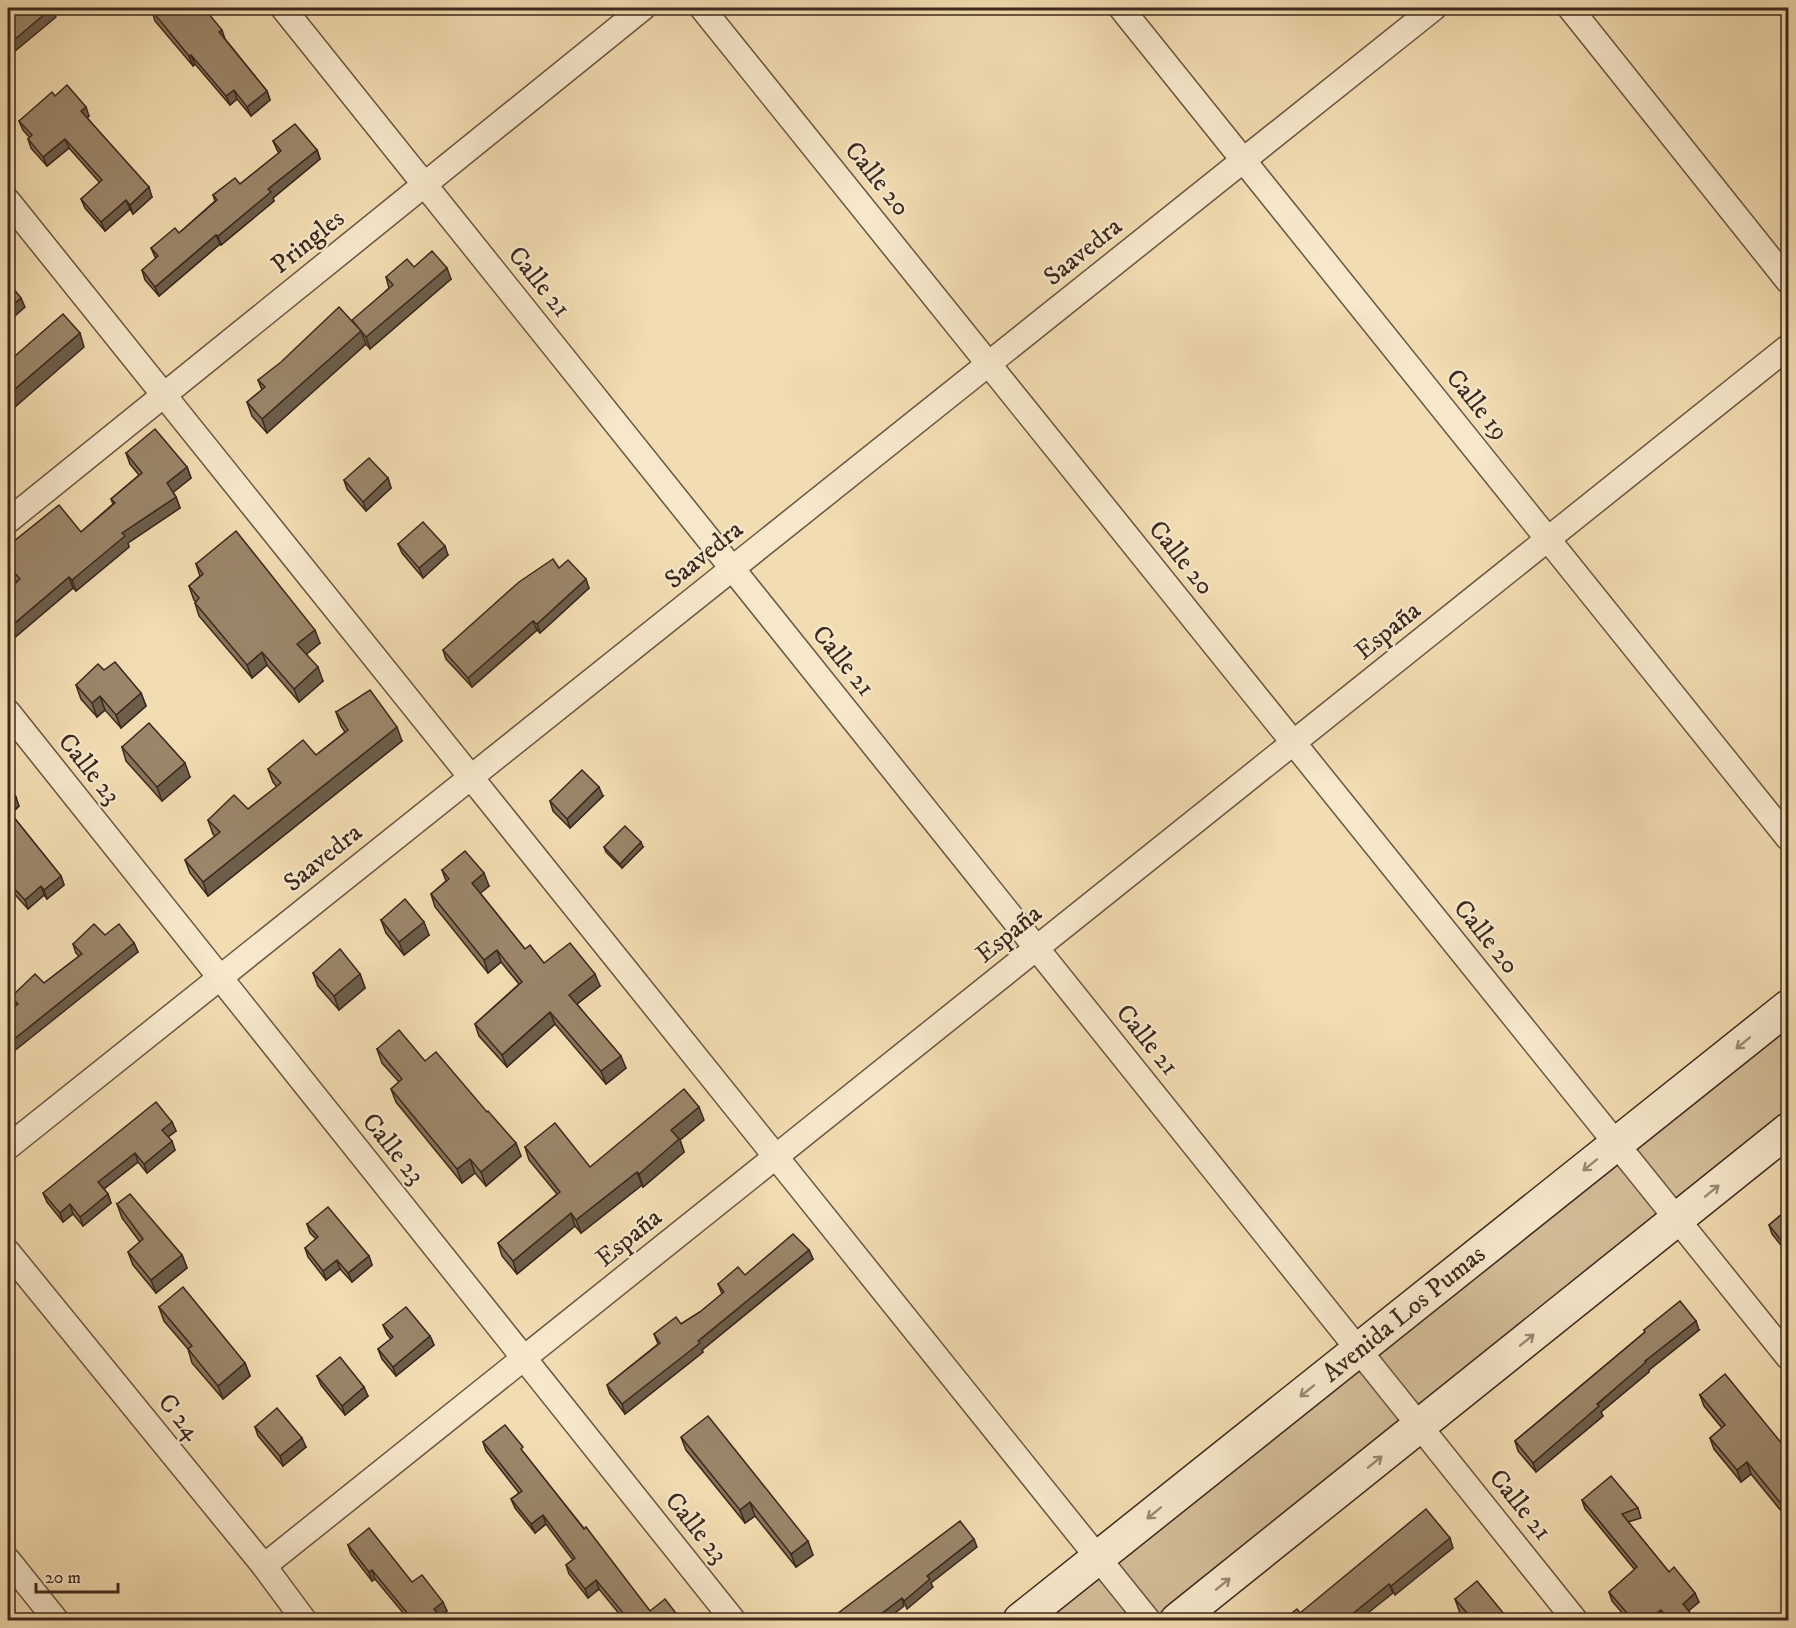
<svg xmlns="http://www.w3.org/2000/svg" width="1796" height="1628" font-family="'IM FELL DW Pica',serif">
  <rect width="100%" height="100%" fill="#f2dcb1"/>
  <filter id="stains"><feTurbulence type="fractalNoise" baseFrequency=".00333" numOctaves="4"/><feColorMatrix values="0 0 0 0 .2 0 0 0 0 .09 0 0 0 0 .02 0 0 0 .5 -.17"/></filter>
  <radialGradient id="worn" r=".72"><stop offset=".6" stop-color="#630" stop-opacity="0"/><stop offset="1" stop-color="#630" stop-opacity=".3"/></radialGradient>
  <path fill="#d3bd98" stroke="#88725a" stroke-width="1.5" d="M1788,1009V1130L1178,1620H1022Z"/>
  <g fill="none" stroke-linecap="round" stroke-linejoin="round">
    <g stroke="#6a5542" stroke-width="27">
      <g id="street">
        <path d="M283,8L1575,1620"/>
        <path d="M702,8L1788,1357"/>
        <path d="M1121,8L1788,838"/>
        <path d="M1570,8L1788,281"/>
        <path d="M8,201L1148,1620"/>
        <path d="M8,521L643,8"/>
        <path d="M8,712L733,1620"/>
        <path d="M8,1147L1434,8"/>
        <path d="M8,1252L264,1566L304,1620"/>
        <path d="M8,1560L56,1620"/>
        <path d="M264,1566L1788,347"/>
      </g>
    </g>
    <g stroke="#3c281d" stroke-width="36">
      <g id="secondary">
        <path d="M1020,1620L1788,1007"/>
        <path d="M1177,1620L1788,1130"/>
      </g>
    </g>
    <use href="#street" stroke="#f7e8cc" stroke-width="24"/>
    <use href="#secondary" stroke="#f7e8cc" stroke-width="33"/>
  </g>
  <g fill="#85735b" stroke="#3c281d" stroke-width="1.5">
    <path d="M152,11L225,39L267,91L270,100L251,116L237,99L230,105L195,64L193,66L155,21Z"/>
    <path d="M55,96L89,116L87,118L152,197L133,214L130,209L105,231L85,208L81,199L100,183L69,148L47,166L31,148L28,139L30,138L23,130L19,121Z"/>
    <path d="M273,141L317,150L320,159L273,198L274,201L221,245L220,244L159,296L145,280L142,270L156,259L151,248L179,233L215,201L213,195L240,184L279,153L277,150Z"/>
    <path d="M414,267L451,279L370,349L366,344L267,433L252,416L247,402L262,390L258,380L353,321L389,288L386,277Z"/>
    <path d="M126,453L187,467L191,478L173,492L176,497L180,508L128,543L129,547L76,591L73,588L13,639L8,633V590L17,582L8,573V544L14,541L81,532L113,504L111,499L139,475L130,464Z"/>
    <path d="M388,478L391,488L366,511L347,489L344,480Z"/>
    <path d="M398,544L448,555L423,578L402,553Z"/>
    <path d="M196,564L320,643L306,654L323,681L299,702L267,665L252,678L199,616L195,603L196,602L194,600L189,586L200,576Z"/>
    <path d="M559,568L589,588L540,633L537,630L472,687L446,659L443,650Z"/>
    <path d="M104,670L141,693L146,706L121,728L105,710L97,717L81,699L76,685Z"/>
    <path d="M336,712L402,741L208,896L190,873L185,860L215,836L213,834L208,820L248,809L277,787L273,782L268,769L316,755L345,732L341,726Z"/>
    <path d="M122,747L190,777L162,801L126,761Z"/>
    <path d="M8,786L19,806L11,814L61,876L64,885L47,899L44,895L28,909L8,887Z"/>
    <path d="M603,796L570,828L553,811L550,801Z"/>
    <path d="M604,847H643L622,868L606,852Z"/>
    <path d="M442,870L489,886L480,893L525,949L544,963L600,986L577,1004L626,1068L606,1084L555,1024L507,1067L479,1036L475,1024L519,984L501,962L488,973L435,907L431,894L446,881Z"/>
    <path d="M381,920L429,935L404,955L386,933Z"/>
    <path d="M105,935L134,943L138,952L15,1006L11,997L44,983L79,956L76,953L73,944Z"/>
    <path d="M313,973L360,974L365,988L339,1010L318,986Z"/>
    <path d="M377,1049L425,1061L521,1156L486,1186L475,1173L462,1183L396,1102L391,1089L399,1082L382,1063Z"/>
    <path d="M704,1120L680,1140L684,1152L643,1187L642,1185L581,1233L575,1226L517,1274L502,1256L498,1243L557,1194L529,1160L525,1147L590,1167Z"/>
    <path d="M172,1122L176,1131L168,1137L175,1150L147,1173L138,1162L104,1189L108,1194L111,1203L83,1226L73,1214L63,1222L47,1202L43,1193Z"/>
    <path d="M117,1204L182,1255L187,1268L156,1293L133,1265L128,1252L140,1242L122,1218Z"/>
    <path d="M1788,1209V1254L1772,1234L1769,1225Z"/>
    <path d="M307,1224L369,1256L372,1265L352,1282L340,1269L326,1280L308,1257L305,1248L316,1239L310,1233Z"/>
    <path d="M809,1250L813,1259L702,1350L703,1352L625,1414L610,1394L607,1385L658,1344L654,1334L681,1324L700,1312L722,1294L718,1284L745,1275Z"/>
    <path d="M159,1307L245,1363L250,1376L223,1399L192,1363L188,1349L164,1321Z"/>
    <path d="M383,1325L430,1336L434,1345L396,1376L382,1359L378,1349L391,1339L387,1334Z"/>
    <path d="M1644,1330H1699L1649,1370V1372L1601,1412L1603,1416L1536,1472L1518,1451L1515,1441L1645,1332Z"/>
    <path d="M317,1376L368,1396L345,1415L321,1385Z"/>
    <path d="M1700,1395L1783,1445L1787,1518L1751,1474L1741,1482L1714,1449L1710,1438L1722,1428L1704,1406Z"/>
    <path d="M255,1427L306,1447L283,1466L258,1436Z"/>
    <path d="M681,1437L813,1555L796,1567L755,1516L745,1523L686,1450Z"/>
    <path d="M483,1442L526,1456L650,1611L680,1620H619L618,1618L621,1616L599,1589L588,1598L569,1574L566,1565L573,1560L546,1524L535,1533L515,1508L511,1499L519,1493L486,1451Z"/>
    <path d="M1582,1500L1638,1508L1641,1518L1628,1522L1669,1572L1699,1602L1688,1611L1693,1616L1695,1620H1665L1664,1619L1663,1620H1628L1612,1601L1609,1592L1635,1570L1585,1509Z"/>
    <path d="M348,1545L412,1582L447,1611L439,1616L443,1620H409L375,1579L372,1581L351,1554Z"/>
    <path d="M1455,1599L1509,1620H1466L1460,1613Z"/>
  </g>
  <g fill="#6c5e4a" stroke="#3c281d" stroke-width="1.5">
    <path d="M51,8H60L54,12L56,17L8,57V45Z"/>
    <path d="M222,30L225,39L222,41L219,32Z"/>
    <path d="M191,55L195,64L193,66L189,56Z"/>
    <path d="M234,90L237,99L230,105L226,96Z"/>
    <path d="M267,91L270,100L251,116L247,107Z"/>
    <path d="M86,107L89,116L84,120L81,111Z"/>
    <path d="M65,139L69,148L47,166L43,157Z"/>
    <path d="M317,150L320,159L273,198L274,201L221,245L218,236L268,189Z"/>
    <path d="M149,187L152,197L133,214L130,205Z"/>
    <path d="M126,200L130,209L105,231L101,222Z"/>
    <path d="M216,235L220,244L159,296L155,287Z"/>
    <path d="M447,268L451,279L370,349L366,337Z"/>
    <path d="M21,298L25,307L8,322V309Z"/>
    <path d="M361,331L366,344L267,433L262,419Z"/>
    <path d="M80,333L84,347L8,413V395Z"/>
    <path d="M8,413L13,426L8,431Z"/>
    <path d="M187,467L191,478L171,494L167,483Z"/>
    <path d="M388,478L391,488L366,511L363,502Z"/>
    <path d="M176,497L180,508L128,543L129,547L76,591L72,580L122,533Z"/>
    <path d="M445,546L448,555L423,578L419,568Z"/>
    <path d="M69,577L73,588L13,639L9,628Z"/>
    <path d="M586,579L589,588L540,633L537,624Z"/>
    <path d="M533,621L537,630L472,687L468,678Z"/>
    <path d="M315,630L320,643L302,658L297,644Z"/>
    <path d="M262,652L267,665L252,678L247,665Z"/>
    <path d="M318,667L323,681L299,702L294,689Z"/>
    <path d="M141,693L146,706L121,728L116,715Z"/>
    <path d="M100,696L105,710L97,717L92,703Z"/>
    <path d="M397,727L402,741L208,896L203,882Z"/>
    <path d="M185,763L190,777L162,801L157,787Z"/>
    <path d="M599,787L603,796L570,828L567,819Z"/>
    <path d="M16,797L19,806L8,816V805Z"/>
    <path d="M641,842L643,847L622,868L620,864Z"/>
    <path d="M484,873L489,886L477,896L472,883Z"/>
    <path d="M61,876L64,885L47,899L44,890Z"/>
    <path d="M41,886L44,895L28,909L25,900Z"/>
    <path d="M424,922L429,935L404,955L399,942Z"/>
    <path d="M134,943L138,952L8,1056V1044Z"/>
    <path d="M497,950L501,962L488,973L484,960Z"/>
    <path d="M360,974L365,988L339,1010L334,996Z"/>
    <path d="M595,974L600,986L573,1007L569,995Z"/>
    <path d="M550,1012L555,1024L507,1067L502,1055Z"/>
    <path d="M621,1056L626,1068L606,1084L601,1071Z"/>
    <path d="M699,1107L704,1120L680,1140L684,1152L643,1187L639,1174L671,1130Z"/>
    <path d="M172,1122L176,1131L165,1139L162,1130Z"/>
    <path d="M172,1141L175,1150L147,1173L144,1164Z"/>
    <path d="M516,1143L521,1156L486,1186L481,1172Z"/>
    <path d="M135,1153L138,1162L101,1191L98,1182Z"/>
    <path d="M470,1159L475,1173L462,1183L457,1169Z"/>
    <path d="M637,1172L642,1185L581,1233L576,1220Z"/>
    <path d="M108,1194L111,1203L83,1226L80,1217Z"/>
    <path d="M70,1204L73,1214L63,1222L60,1213Z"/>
    <path d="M571,1213L575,1226L517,1274L513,1261Z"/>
    <path d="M809,1250L813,1259L702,1350L703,1352L625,1414L622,1404Z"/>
    <path d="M182,1255L187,1268L156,1293L151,1280Z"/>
    <path d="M369,1256L372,1265L352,1282L348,1273Z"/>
    <path d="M337,1260L340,1269L326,1280L323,1271Z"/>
    <path d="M1696,1321L1699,1330L1649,1370V1372L1601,1412L1603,1416L1536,1472L1533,1463L1645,1361Z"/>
    <path d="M430,1336L434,1345L396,1376L393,1367Z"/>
    <path d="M245,1363L250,1376L223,1399L218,1386Z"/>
    <path d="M364,1387L368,1396L345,1415L342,1406Z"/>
    <path d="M302,1438L306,1447L283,1466L280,1456Z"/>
    <path d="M1747,1462L1751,1474L1741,1482L1737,1470Z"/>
    <path d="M750,1502L755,1516L745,1523L740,1510Z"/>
    <path d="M1788,1502V1517L1787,1518L1783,1506Z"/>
    <path d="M543,1515L546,1524L535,1533L531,1524Z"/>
    <path d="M1450,1538L1453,1548L1395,1595L1391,1586Z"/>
    <path d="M974,1539L977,1547L931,1583L933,1587L907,1609L904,1601L927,1576Z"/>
    <path d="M808,1541L813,1555L796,1567L791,1554Z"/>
    <path d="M372,1570L375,1579L372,1581L369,1572Z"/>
    <path d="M596,1580L599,1589L588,1598L585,1589Z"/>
    <path d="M1389,1584L1393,1593L1359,1620H1345Z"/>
    <path d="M1695,1593L1699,1602L1686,1613L1683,1604Z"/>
    <path d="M902,1598L904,1606L886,1620H873Z"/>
    <path d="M443,1602L447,1611L437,1618L434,1609Z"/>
    <path d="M1661,1610L1664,1619L1663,1620H1648Z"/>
    <path d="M1693,1616L1695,1620H1687Z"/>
  </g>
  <g fill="#9b866a" stroke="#3c281d" stroke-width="1.5">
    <path d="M8,8H52L8,45Z"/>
    <path d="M156,8H204L222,30L219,32L267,91L247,107L234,90L226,96L191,55L189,56L152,11Z"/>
    <path d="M67,85L86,107L81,111L149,187L130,205L126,200L101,222L81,199L102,180L65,139L43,157L28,139L32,135L19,121L52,92L55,96Z"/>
    <path d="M295,124L317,150L268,189L271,192L218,236L216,235L155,287L142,270L158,256L151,248L175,228L179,233L217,200L213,195L235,178L240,184L281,151L273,141Z"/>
    <path d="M432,251L447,268L366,337L352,320L393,285L386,277L407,259L414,267Z"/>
    <path d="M8,282L21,298L8,309Z"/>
    <path d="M339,307L361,331L262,419L247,402L265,387L258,380L281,362Z"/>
    <path d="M63,314L80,333L8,395V362Z"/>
    <path d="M155,429L187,467L167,483L176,497L122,533L125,536L72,580L69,577L9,628L8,626V590L20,579L8,566V544L12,540L14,541L59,505L81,532L115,503L111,499L142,473L126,453Z"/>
    <path d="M369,458L388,478L363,502L344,480Z"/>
    <path d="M423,522L445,546L419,568L398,544Z"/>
    <path d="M236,531L315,630L297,644L318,667L294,689L262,652L247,665L195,603L199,598L189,586L203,574L196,564Z"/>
    <path d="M553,559L559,568L568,560L586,579L537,624L533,621L468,678L443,650L519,582Z"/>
    <path d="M115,662L141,693L116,715L100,696L92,703L76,685L98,664L104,670Z"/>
    <path d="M370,690L397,727L203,882L185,860L220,832L208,820L234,795L248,809L281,783L268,769L303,740L316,755L348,730L336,712Z"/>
    <path d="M149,723L185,763L157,787L122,747Z"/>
    <path d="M582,770L599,787L567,819L550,801Z"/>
    <path d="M8,786L16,797L8,805Z"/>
    <path d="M8,810L61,876L44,890L41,886L25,900L8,882Z"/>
    <path d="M625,826L641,842L620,864L604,847Z"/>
    <path d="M465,851L484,873L472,883L525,949L530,945L544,963L570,943L595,974L569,995L621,1056L601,1071L550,1012L502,1055L475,1024L522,982L497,950L484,960L431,894L449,879L442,870Z"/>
    <path d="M405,899L424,922L399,942L381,920Z"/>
    <path d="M94,924L105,935L119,924L134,943L8,1044V1012L18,1004L11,997L35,974L44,983L82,954L73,944Z"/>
    <path d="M340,949L360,974L334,996L313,973Z"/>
    <path d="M399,1030L425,1061L436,1052L487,1112L488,1111L516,1143L481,1172L470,1159L457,1169L391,1089L402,1079L377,1049Z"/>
    <path d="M684,1089L699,1107L671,1130L679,1139L639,1174L637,1172L576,1220L571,1213L513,1261L498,1243L560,1192L525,1147L555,1123L590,1167Z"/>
    <path d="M156,1102L172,1122L162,1130L172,1141L144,1164L135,1153L98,1182L108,1194L80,1217L70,1204L60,1213L43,1193Z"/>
    <path d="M130,1194L182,1255L151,1280L128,1252L143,1239L117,1204Z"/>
    <path d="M328,1207L369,1256L348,1273L337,1260L323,1271L305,1248L318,1237L307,1224Z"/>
    <path d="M1788,1209V1249L1769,1225Z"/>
    <path d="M793,1234L809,1250L698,1341L700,1343L622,1404L607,1385L660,1343L654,1334L676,1317L681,1324L700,1312L724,1292L718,1284L738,1267L745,1275Z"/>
    <path d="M183,1287L245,1363L218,1386L188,1349L192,1346L159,1307Z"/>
    <path d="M1680,1301L1696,1321L1645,1361L1646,1362L1597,1404L1599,1406L1533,1463L1515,1441L1645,1332L1644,1330Z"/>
    <path d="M406,1307L430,1336L393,1367L378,1349L393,1337L383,1325Z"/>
    <path d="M340,1357L364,1387L342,1406L317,1376Z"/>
    <path d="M1725,1374L1783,1445L1788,1440V1502L1783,1506L1747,1462L1737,1470L1710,1438L1725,1425L1700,1395Z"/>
    <path d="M277,1408L302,1438L280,1456L255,1427Z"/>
    <path d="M708,1416L808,1541L791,1554L750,1502L740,1510L681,1437Z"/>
    <path d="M505,1425L523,1447L521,1449L584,1529L586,1527L650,1611L665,1599L679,1617L675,1620H620L618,1618L624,1614L596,1580L585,1589L566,1565L575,1558L543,1515L531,1524L511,1499L522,1491L483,1442Z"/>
    <path d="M1611,1476L1638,1508L1622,1514L1669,1572L1674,1567L1695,1593L1683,1604L1693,1616L1687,1620H1669L1661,1610L1648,1620H1633L1609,1592L1637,1567L1582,1500Z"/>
    <path d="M1426,1509L1450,1538L1391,1586L1389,1584L1345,1620H1283L1297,1609L1300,1613Z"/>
    <path d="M960,1521L974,1539L927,1576L930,1579L904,1601L902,1598L873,1620H829Z"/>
    <path d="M369,1528L412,1582L422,1575L443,1602L434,1609L443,1620H413L372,1570L369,1572L348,1545Z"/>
    <path d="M1477,1581L1509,1620H1473L1455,1599Z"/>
    <path d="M1526,1613L1533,1620H1517Z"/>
  </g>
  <defs><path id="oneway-shaft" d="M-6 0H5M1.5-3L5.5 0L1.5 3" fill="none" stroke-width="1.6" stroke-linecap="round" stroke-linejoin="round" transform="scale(1.5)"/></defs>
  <g stroke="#9a8874">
    <use href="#oneway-shaft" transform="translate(1743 1043) rotate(141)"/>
    <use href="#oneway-shaft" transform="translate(1590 1165) rotate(141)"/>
    <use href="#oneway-shaft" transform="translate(1712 1191) rotate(-39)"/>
    <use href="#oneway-shaft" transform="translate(1527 1340) rotate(-39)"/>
    <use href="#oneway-shaft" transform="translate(1307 1391) rotate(141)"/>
    <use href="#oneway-shaft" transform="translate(1375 1462) rotate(-39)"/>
    <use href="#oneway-shaft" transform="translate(1154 1513) rotate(141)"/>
    <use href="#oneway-shaft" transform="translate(1223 1584) rotate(-39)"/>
  </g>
  <g text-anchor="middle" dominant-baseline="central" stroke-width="4.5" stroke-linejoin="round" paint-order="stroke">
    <g font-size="26" fill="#3c281d" stroke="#f7e8cc">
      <text transform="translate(877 179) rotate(51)">Calle 20</text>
      <text transform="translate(308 242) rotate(-39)">Pringles</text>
      <text transform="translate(1083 252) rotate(-39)">Saavedra</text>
      <text transform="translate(539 282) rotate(51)">Calle 21</text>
      <text transform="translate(1477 405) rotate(51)">Calle 19</text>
      <text transform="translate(704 555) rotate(-39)">Saavedra</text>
      <text transform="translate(1181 558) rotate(51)">Calle 20</text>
      <text transform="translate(1388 631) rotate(-39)">España</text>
      <text transform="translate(843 661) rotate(51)">Calle 21</text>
      <text transform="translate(89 769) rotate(51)">Calle 23</text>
      <text transform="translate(323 858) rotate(-39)">Saavedra</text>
      <text transform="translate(1009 934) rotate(-39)">España</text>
      <text transform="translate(1486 937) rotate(51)">Calle 20</text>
      <text transform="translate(1147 1040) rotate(51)">Calle 21</text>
      <text transform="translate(393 1149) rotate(51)">Calle 23</text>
      <text transform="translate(629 1238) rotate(-39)">España</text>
      <text transform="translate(1404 1314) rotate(-39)">Avenida Los Pumas</text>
      <text transform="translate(179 1417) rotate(51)">C 24</text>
      <text transform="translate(1520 1505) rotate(51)">Calle 21</text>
      <text transform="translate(696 1528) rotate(51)">Calle 23</text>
    </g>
  </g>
  <rect width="1796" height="1628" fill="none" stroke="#f2dcb1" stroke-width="30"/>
  <rect x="9" y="9" width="1778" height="1610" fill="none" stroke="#3c281d" stroke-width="3"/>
  <rect x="15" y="15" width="1766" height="1598" fill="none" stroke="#3c281d" stroke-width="1.5"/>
  <path d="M36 1583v9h82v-9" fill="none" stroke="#3c281d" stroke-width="3"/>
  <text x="45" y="1583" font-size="18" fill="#3c281d" stroke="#f7e8cc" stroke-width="4.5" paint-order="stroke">20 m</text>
  <rect width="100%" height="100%" filter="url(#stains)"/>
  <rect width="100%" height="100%" fill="url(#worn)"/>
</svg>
